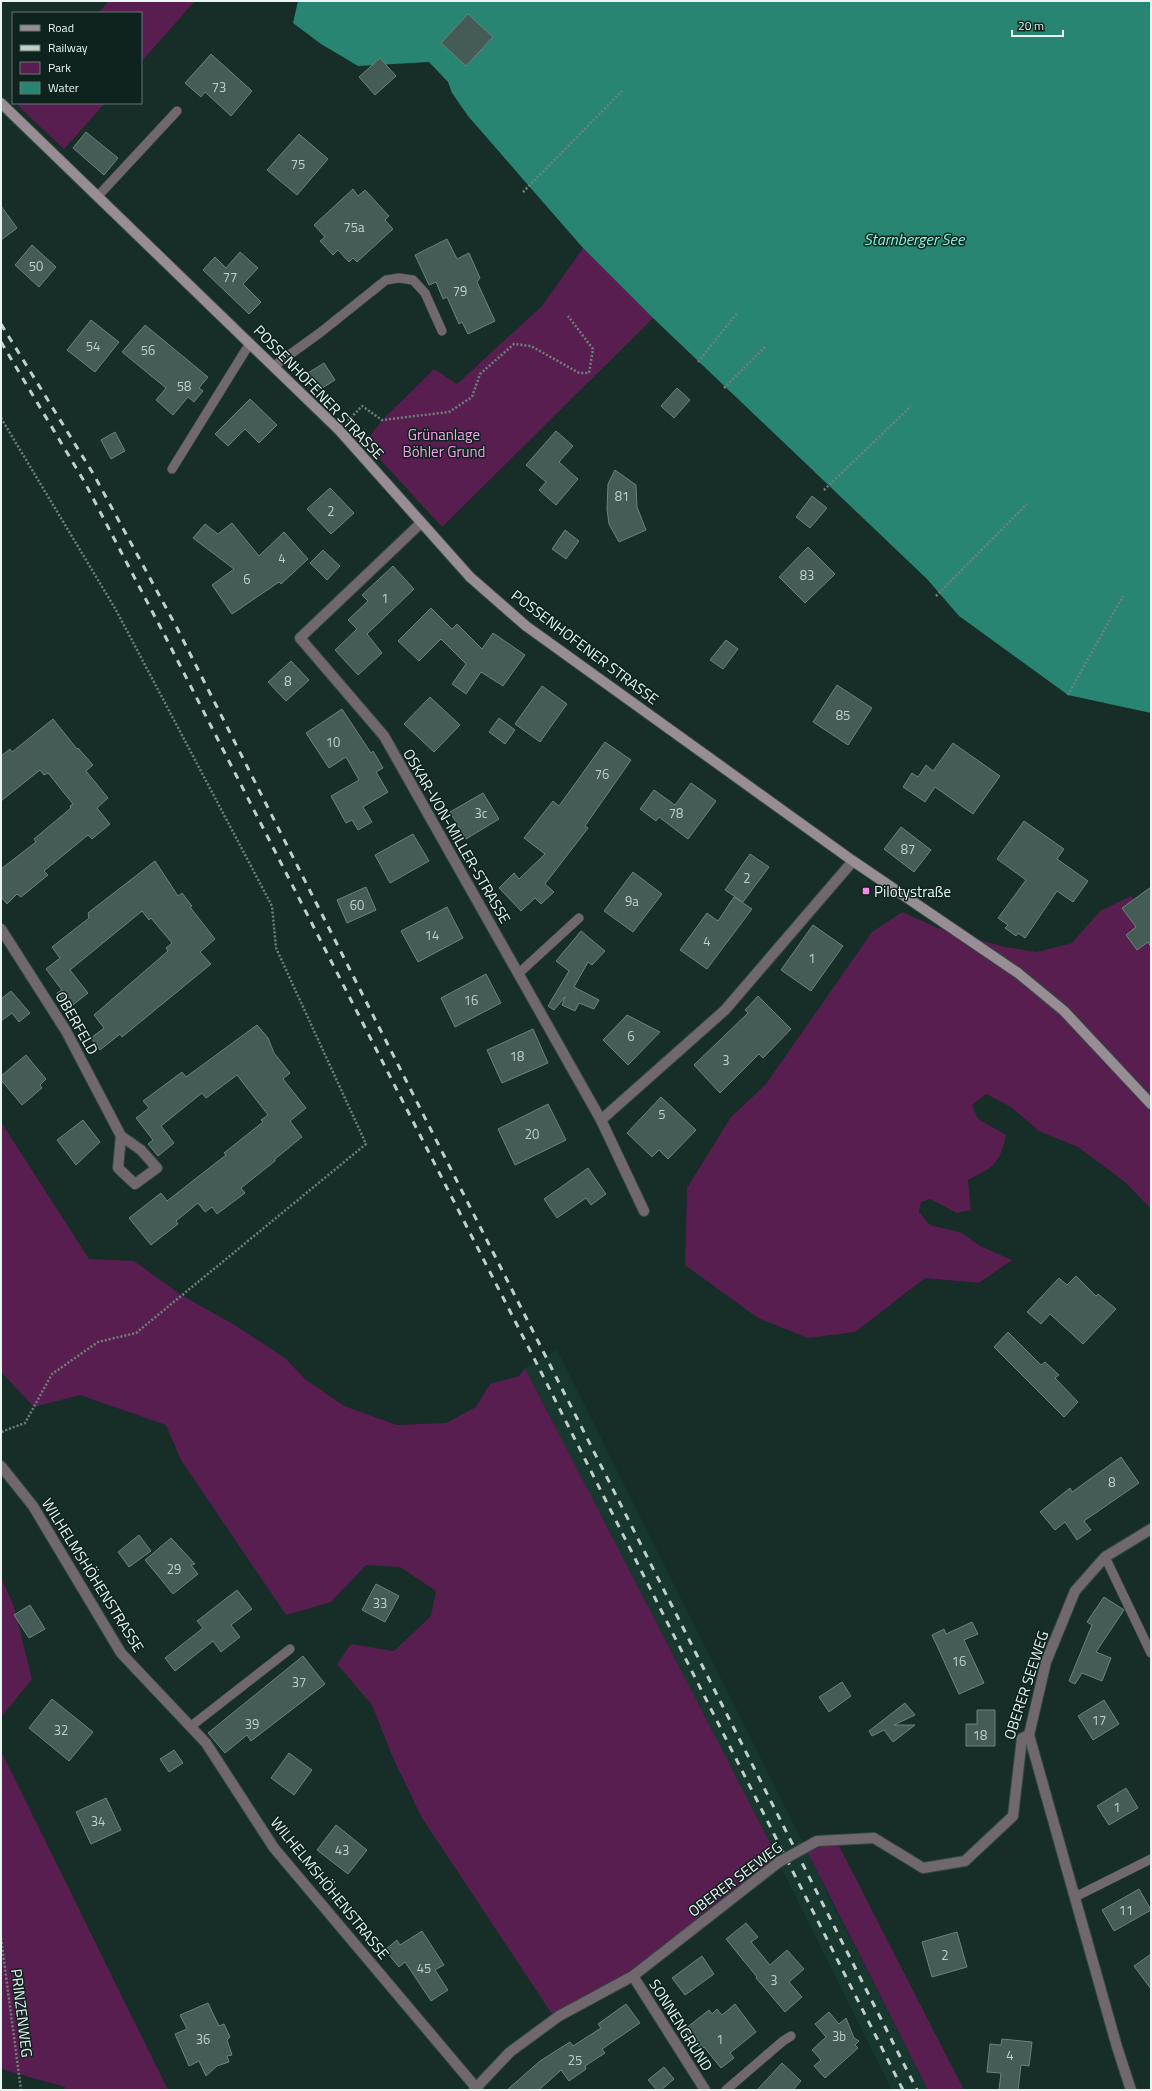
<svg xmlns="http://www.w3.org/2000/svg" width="1152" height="2091" font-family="'Titillium Web',sans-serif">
  <rect width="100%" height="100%" fill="#172d27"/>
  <g fill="#18372f">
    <path d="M557,1350L803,1843L778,1858L525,1368Z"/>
    <path d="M807,1851L830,1898L928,2090H892L781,1867Z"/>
  </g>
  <g fill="#571e4f">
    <path d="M109,1H195L141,62V13H98Z"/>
    <path d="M21,103H105L64,149L18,106Z"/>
    <path d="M583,248L653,318L442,527L365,443L382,420L434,369L457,384L542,306Z"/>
    <path d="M1131,896L1151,925V1209L1125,1182L1078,1147L1039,1131L1011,1107L986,1094L972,1105L978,1119L1006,1135C999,1165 995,1166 968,1180L971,1210L957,1213L930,1199L921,1202L919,1212L930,1225L962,1233L980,1246L1012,1260L979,1283L925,1278L855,1332L808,1338L758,1318L685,1265L687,1188L731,1117L766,1084L872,932L902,912L938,928L1005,947L1037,952L1072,943L1100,911Z"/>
    <path d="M1,1122L89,1259L134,1261L181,1295L233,1324L285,1358L305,1379L344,1406L397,1425L446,1423L476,1407L490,1384L519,1376L525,1368L778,1858L630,1971L552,2014L422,1818L393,1758L372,1705L337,1664L351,1644L394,1651L431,1616L436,1591L400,1567L366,1565L331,1602L286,1615L181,1460L166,1425L80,1395L34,1407L1,1372Z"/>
    <path d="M1,1577L14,1607L32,1679L1,1717Z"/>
    <path d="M1,1751L168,2090H65V2087L1,2069Z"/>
    <path d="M820,1844H838L964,2090H928L807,1851Z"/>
  </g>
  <path fill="#288571" d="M298,1H1151V713L1068,695L959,616L927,579L653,318L583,248L468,116L452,93L448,82L429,62L358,66L321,44L293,23Z"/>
  <g fill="#455c56" stroke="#6a837b">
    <path d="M468,14L493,37L466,66L441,43Z"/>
    <path d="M211,54L252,91L231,116L205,92L201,97L185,83Z"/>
    <path d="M380,58L396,76L375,95L359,77Z"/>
    <path d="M86,132L118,158L104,175L73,148Z"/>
    <path d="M299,134L328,159L297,195L267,170Z"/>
    <path d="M353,189L358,196L365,190L389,216L385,220L393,229L357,262L353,258L349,262L338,250L333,255L320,241L325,237L314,225Z"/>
    <path d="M1,206L17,228L1,240Z"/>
    <path d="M447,239L457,259L469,253L480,278L477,282L495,321L468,334L462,322L459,324L447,297L443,299L436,282L429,285L415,255Z"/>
    <path d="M32,245L56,267L39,287L15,265Z"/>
    <path d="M240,252L258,268L243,284L261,302L249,314L203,270L215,257L226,268Z"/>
    <path d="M91,320L119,342L95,372L67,350Z"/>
    <path d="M145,325L208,377L199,388L203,391L194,402L188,397L173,415L156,400L166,388L122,352Z"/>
    <path d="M324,363L335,380L319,390L308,373Z"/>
    <path d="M677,388L690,400L674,418L661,406Z"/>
    <path d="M250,399L277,425L259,443L245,429L228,446L215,434Z"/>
    <path d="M556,431L573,446L559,462L578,479L556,505L539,490L546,482L526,465Z"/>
    <path d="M115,432L125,451L111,459L101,440Z"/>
    <path d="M615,470L636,485L637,507L646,530L619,542L609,524L607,509L608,484Z"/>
    <path d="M330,488L354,513L331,534L307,509Z"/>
    <path d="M812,496L827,508L810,528L796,517Z"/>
    <path d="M232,523L259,556L284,532L308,559L281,584L279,582L232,614L212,585L234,569L193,538L205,524L218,534Z"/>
    <path d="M565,530L579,541L566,559L552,549Z"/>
    <path d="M808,547L835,574L805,603L779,577Z"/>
    <path d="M323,550L340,566L327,580L310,563Z"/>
    <path d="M393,566L414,589L367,634L382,653L358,675L335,650L357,629L348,620L368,601L362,595Z"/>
    <path d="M431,608L452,629L457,624L482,649L493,633L525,655L503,686L481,672L466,694L452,684L466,664L441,639L419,661L398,641Z"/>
    <path d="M726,640L738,649L723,669L710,660Z"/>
    <path d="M291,661L309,680L286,701L268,682Z"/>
    <path d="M837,685L872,708L848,745L813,722Z"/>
    <path d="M542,686L567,704L540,742L515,724Z"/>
    <path d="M430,697L460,725L434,752L404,724Z"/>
    <path d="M342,709L371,753L373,751L383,768L376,772L388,792L363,807L372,822L358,830L352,820L346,823L331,796L359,780L346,757L329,768L306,733Z"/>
    <path d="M499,718L515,730L505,744L489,732Z"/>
    <path d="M53,719L77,749L78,748L93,765L86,771L108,798L97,808L110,824L92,839L88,835L44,871L48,875L21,897L17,894L7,904L1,897V869L36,842L34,839L71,808L70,806L73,804L48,773L44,775L40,770L1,801V756L10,749L12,752Z"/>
    <path d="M605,742L631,760L585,826L588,828L545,884L554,892L541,904L535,898L521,911L499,888L514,873L519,879L545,854L524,838L553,801L559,806Z"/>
    <path d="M953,743L1000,776L973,814L935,787L925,802L903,787L912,773L918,777L926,765L933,771Z"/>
    <path d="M691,783L716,801L688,839L659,817L656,821L640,809L654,790L675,805Z"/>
    <path d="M483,793L499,819L466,839L450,812Z"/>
    <path d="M1024,821L1064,849L1057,859L1088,881L1073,902L1057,891L1025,938L1018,933L1016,936L1005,928L1008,925L998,918L1026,880L997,859Z"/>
    <path d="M901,827L931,850L914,872L884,849Z"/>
    <path d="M413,834L429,861L390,883L375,855Z"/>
    <path d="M750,854L769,867L743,902L725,890Z"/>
    <path d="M155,861L178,896L182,893L192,906L190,907L215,939L200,952L211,964L122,1037L120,1034L100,1050L91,1038L104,1028L94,1015L168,951L166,948L172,943L151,918L149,920L142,911L70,970L88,993L69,1008L57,993L62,990L46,969L60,958L52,947L89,918L88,913Z"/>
    <path d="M633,872L662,894L633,932L604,911Z"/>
    <path d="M366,887L376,910L347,923L337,900Z"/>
    <path d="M1151,887V947L1148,942L1137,950L1126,935L1136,927L1122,908Z"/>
    <path d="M734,897L752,909L707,969L680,950L707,913L718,921Z"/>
    <path d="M447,907L463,938L418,962L401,931Z"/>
    <path d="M813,925L843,946L811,991L781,970Z"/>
    <path d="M581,931L605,951L592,965L588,962L574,987L599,1000L594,1009L579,1003L575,1011L562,1005L565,997L554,1010L548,1006L569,971L556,961Z"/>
    <path d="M486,974L501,1003L455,1027L441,998Z"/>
    <path d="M11,991L30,1013L19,1022L12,1013L1,1021V999Z"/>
    <path d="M758,996L791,1029L763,1058L759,1054L720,1093L694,1065L748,1013L745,1010Z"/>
    <path d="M627,1015L660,1032L628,1065L603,1040Z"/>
    <path d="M257,1025L268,1038L274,1053L290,1073L283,1079L306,1108L290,1121L302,1137L275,1159V1161L241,1188L245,1193L217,1214L212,1207L205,1212L198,1203L176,1221L178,1224L151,1245L129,1218L161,1193L167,1201L226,1155L224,1153L263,1122L261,1120L268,1115L237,1075L206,1098L202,1093L161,1126L174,1143L158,1156L148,1144L153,1140L136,1118L149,1108L143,1101L182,1072L186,1077Z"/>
    <path d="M533,1029L548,1063L502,1083L487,1050Z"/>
    <path d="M26,1055L46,1079L40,1085L42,1088L22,1105L1,1080V1076Z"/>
    <path d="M661,1097L696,1130L668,1159L659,1150L652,1157L627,1133Z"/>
    <path d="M548,1104L566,1140L515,1165L498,1129Z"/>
    <path d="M83,1120L100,1142L76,1165L57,1140Z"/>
    <path d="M588,1168L606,1194L591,1205L586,1198L557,1218L544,1199Z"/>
    <path d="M1076,1276L1096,1296L1098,1294L1116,1309L1083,1344L1050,1314L1041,1324L1027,1312L1059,1278L1067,1285Z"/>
    <path d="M1008,1332L1041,1365L1045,1362L1059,1375L1055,1378L1078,1402L1064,1417L994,1347Z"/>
    <path d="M1121,1457L1139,1483L1084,1521L1091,1530L1077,1540L1065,1522L1055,1530L1040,1512L1070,1488L1072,1492Z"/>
    <path d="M139,1535L151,1551L129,1567L118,1552Z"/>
    <path d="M171,1538L195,1564L191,1565L198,1574L173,1594L145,1560Z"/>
    <path d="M376,1584L399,1596L385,1622L362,1610Z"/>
    <path d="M237,1590L252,1609L231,1625L240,1637L221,1652L213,1641L175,1671L165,1658L203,1628L197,1621Z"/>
    <path d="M1104,1597L1124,1610L1096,1652L1111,1658L1102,1681L1082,1673L1075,1684L1069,1681L1092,1625L1087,1622Z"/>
    <path d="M30,1605L45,1629L29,1638L14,1615Z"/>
    <path d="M972,1622L978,1634L964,1640L984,1683L959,1694L932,1635L944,1629L946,1634Z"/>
    <path d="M303,1656L325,1684L251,1741L247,1735L225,1753L208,1733Z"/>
    <path d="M842,1682L851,1696L829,1712L819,1697Z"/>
    <path d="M52,1699L93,1732L69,1761L29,1728Z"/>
    <path d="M1104,1700L1119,1724L1093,1740L1078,1716Z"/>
    <path d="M905,1703L915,1715L894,1725H915L893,1742L884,1730L872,1736L869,1731Z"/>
    <path d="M977,1710H995V1746H966V1724H977Z"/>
    <path d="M174,1750L183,1763L169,1772L160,1759Z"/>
    <path d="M289,1753L312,1770L294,1795L271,1778Z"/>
    <path d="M1126,1788L1138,1808L1109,1825L1097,1806Z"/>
    <path d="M106,1798L121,1830L91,1844L76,1812Z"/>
    <path d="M336,1825L367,1850L348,1874L317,1850Z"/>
    <path d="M1139,1889L1151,1910L1114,1931L1102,1910Z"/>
    <path d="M746,1923L758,1937L751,1942L770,1965L787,1950L804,1969L789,1982L802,1997L785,2012L756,1978L757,1977L726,1939Z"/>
    <path d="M422,1931L444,1965L435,1970L448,1990L431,2001L405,1962L399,1967L385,1950L397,1940L400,1945Z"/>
    <path d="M957,1932L967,1967L932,1977L922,1942Z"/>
    <path d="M1151,1954V1989L1134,1966Z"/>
    <path d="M702,1956L714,1974L685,1995L672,1978Z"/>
    <path d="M208,2003L219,2026L224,2024L230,2037L227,2040L232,2055L227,2056L229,2062L217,2066L206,2076L199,2061L189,2066L175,2034L187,2029L180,2015Z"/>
    <path d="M626,2004L640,2023L602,2049L605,2053L585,2066L586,2069L569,2081L561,2070L539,2090H507L540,2061L570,2042L573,2046L601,2028L598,2024Z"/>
    <path d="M735,2004L756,2032L730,2053L734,2058L721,2068L704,2047L701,2049L685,2029L709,2010L712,2014L717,2009L722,2015Z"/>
    <path d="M829,2012L839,2024L846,2018L854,2038L859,2041L855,2045L858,2048L825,2078L814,2066L821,2060L812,2050L826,2037L815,2024Z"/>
    <path d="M1002,2039L1032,2042L1029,2066L1021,2065L1018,2090H999L1001,2073L987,2072L990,2044L1001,2045Z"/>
    <path d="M782,2063L801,2081L793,2090H757Z"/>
    <path d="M664,2067L674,2079L661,2090H657L648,2080Z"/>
  </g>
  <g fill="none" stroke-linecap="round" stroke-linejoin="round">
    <g stroke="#344943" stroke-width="10">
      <g id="service">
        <path d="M98,196L177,111"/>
        <path d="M274,366L321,332L386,280L399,278L413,280L425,293L442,331"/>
        <path d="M172,469L250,343"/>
        <path d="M518,974L579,918"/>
        <path d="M1105,1557L1151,1653"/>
        <path d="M190,1727L290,1649"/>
        <path d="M1075,1897L1151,1859"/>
        <path d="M726,2090L783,2041L791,2036"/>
      </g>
    </g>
    <g stroke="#344943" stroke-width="12">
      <g id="minor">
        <path d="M421,523L300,638L384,736L601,1120L644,1211"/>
        <path d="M1,929L66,1031L121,1136L141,1150L157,1168L135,1184L118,1168L121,1136"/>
        <path d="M601,1120L725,1010L853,861"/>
        <path d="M1,1466L33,1506L121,1653L206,1743L274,1848L478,2090"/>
        <path d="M1029,1735L1117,2047L1131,2090"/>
        <path d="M817,1841L874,1838L923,1868L965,1861L1013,1816L1022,1738L1029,1735L1046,1662L1075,1591L1105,1557L1151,1529"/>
        <path d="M633,1976L705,2090"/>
        <path d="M474,2090L510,2052L559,2016L633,1976L779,1862"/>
      </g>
    </g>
    <g stroke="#344943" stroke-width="12">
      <path id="secondary" d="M1,103L339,430L470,577L526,626L853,861L1018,973L1064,1011L1151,1104"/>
    </g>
    <g stroke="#6e807b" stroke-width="2.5" stroke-dasharray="2 2" stroke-linecap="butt">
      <path d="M523,192L622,91"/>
      <path d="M698,362L738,312"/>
      <path d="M724,388L766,346"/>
      <path d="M1,418L116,610L272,906L276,948L366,1144L136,1333L98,1342L52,1374L25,1423L1,1432"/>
      <path d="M348,421L362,406L382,420L449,412L472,397L480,374L514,344L531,346L579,373H589L593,349L568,316"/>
      <path d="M824,490L911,406"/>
      <path d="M936,596L1027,504"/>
      <path d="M1068,695L1123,596"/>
      <path d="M1,1938L21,2090"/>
    </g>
    <use href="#service" stroke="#70686e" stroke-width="9"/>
    <use href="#minor" stroke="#70686e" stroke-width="10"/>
    <use href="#secondary" stroke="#988c95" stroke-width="10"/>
    <g stroke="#c0cfca" stroke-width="3" stroke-dasharray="7 7" stroke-linecap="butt">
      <path d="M1,324L94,475L177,628L917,2090"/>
      <path d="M1,342L84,481L165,636L539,1368L903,2090"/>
    </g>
    <g stroke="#344943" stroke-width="12" stroke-linecap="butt">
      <path id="minor-bridge" d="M779,1862L817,1841"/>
    </g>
    <use href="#minor-bridge" stroke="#70686e" stroke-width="10"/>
  </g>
  <rect fill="#fa87e7" stroke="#0e231e" stroke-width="1.5" x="862" y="887" width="8" height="8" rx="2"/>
  <g text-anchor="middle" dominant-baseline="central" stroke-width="3" stroke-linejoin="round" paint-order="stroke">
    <g font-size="13" fill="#bfcfca">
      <text x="219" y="87">73</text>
      <text x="298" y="164">75</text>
      <text x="354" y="227">75a</text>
      <text x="36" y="266">50</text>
      <text x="230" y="277">77</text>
      <text x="460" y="291">79</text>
      <text x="93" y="346">54</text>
      <text x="148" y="350">56</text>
      <text x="184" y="386">58</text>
      <text x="622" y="496">81</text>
      <text x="331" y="511">2</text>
      <text x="282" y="558">4</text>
      <text x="807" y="575">83</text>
      <text x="247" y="579">6</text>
      <text x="385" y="598">1</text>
      <text x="288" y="681">8</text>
      <text x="843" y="715">85</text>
      <text x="333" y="742">10</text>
      <text x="602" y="774">76</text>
      <text x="481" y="813">3c</text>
      <text x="676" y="813">78</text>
      <text x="908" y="849">87</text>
      <text x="747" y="878">2</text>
      <text x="632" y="901">9a</text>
      <text x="357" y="905">60</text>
      <text x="432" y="935">14</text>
      <text x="707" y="941">4</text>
      <text x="812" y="958">1</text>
      <text x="471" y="1000">16</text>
      <text x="631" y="1036">6</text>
      <text x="517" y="1056">18</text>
      <text x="726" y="1060">3</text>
      <text x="662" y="1114">5</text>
      <text x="532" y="1134">20</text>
      <text x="1112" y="1482">8</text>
      <text x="174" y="1569">29</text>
      <text x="380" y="1603">33</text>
      <text x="959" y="1661">16</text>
      <text x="299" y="1682">37</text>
      <text x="1099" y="1720">17</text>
      <text x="252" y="1724">39</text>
      <text x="61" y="1730">32</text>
      <text x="980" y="1735">18</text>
      <text x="1117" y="1807">1</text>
      <text x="98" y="1821">34</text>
      <text x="342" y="1850">43</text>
      <text x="1126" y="1910">11</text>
      <text x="945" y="1955">2</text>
      <text x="424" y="1968">45</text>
      <text x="774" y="1980">3</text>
      <text x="839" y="2036">3b</text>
      <text x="203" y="2039">36</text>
      <text x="720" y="2039">1</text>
      <text x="1010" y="2055">4</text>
      <text x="575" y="2060">25</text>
    </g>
    <g font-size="15" fill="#e8f5f1" stroke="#0e231e">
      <text transform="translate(319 392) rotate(46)">POSSENHOFENER STRASSE</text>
      <text transform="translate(585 647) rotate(37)">POSSENHOFENER STRASSE</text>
      <text transform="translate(457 836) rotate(60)">OSKAR-VON-MILLER-STRASSE</text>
      <text transform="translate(77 1023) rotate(60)">OBERFELD</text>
      <text transform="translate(93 1575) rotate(58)">WILHELMSHÖHENSTRASSE</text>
      <text transform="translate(1026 1685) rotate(-72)">OBERER SEEWEG</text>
      <text transform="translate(735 1879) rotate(-37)">OBERER SEEWEG</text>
      <text transform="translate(330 1888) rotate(51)">WILHELMSHÖHENSTRASSE</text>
      <text transform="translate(22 2013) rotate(83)">PRINZENWEG</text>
      <text transform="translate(681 2025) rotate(58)">SONNENGRUND</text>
    </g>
    <g font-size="15" fill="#fb9eeb" stroke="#0e231e">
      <text x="444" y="434">Grünanlage<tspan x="444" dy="17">Böhler Grund</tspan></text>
    </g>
    <g font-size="15" fill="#e8f5f1" stroke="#0e231e" text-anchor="start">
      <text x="874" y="891">Pilotystraße</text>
    </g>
    <g font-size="16" font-style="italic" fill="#86fcde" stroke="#0e231e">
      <text x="914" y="239">Starnberger See</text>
    </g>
  </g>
  <rect width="1152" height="2091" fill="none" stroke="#e8f5f1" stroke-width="4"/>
  <rect x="12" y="12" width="130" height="92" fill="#0e231e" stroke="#657772"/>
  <rect x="20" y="25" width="20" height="6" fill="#988c95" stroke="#657772"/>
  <text x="48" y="32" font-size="12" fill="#e8f5f1">Road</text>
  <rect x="20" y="45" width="20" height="6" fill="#c0cfca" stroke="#657772"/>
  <text x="48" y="52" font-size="12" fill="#e8f5f1">Railway</text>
  <rect x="20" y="62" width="20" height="12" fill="#571e4f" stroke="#657772"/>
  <text x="48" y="72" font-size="12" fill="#e8f5f1">Park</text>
  <rect x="20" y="82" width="20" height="12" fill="#288571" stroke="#657772"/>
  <text x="48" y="92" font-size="12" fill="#e8f5f1">Water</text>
  <path d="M1012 30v6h51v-6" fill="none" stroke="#e8f5f1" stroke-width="2"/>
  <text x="1018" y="30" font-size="12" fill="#e8f5f1" stroke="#0e231e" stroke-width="3" paint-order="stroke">20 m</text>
</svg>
